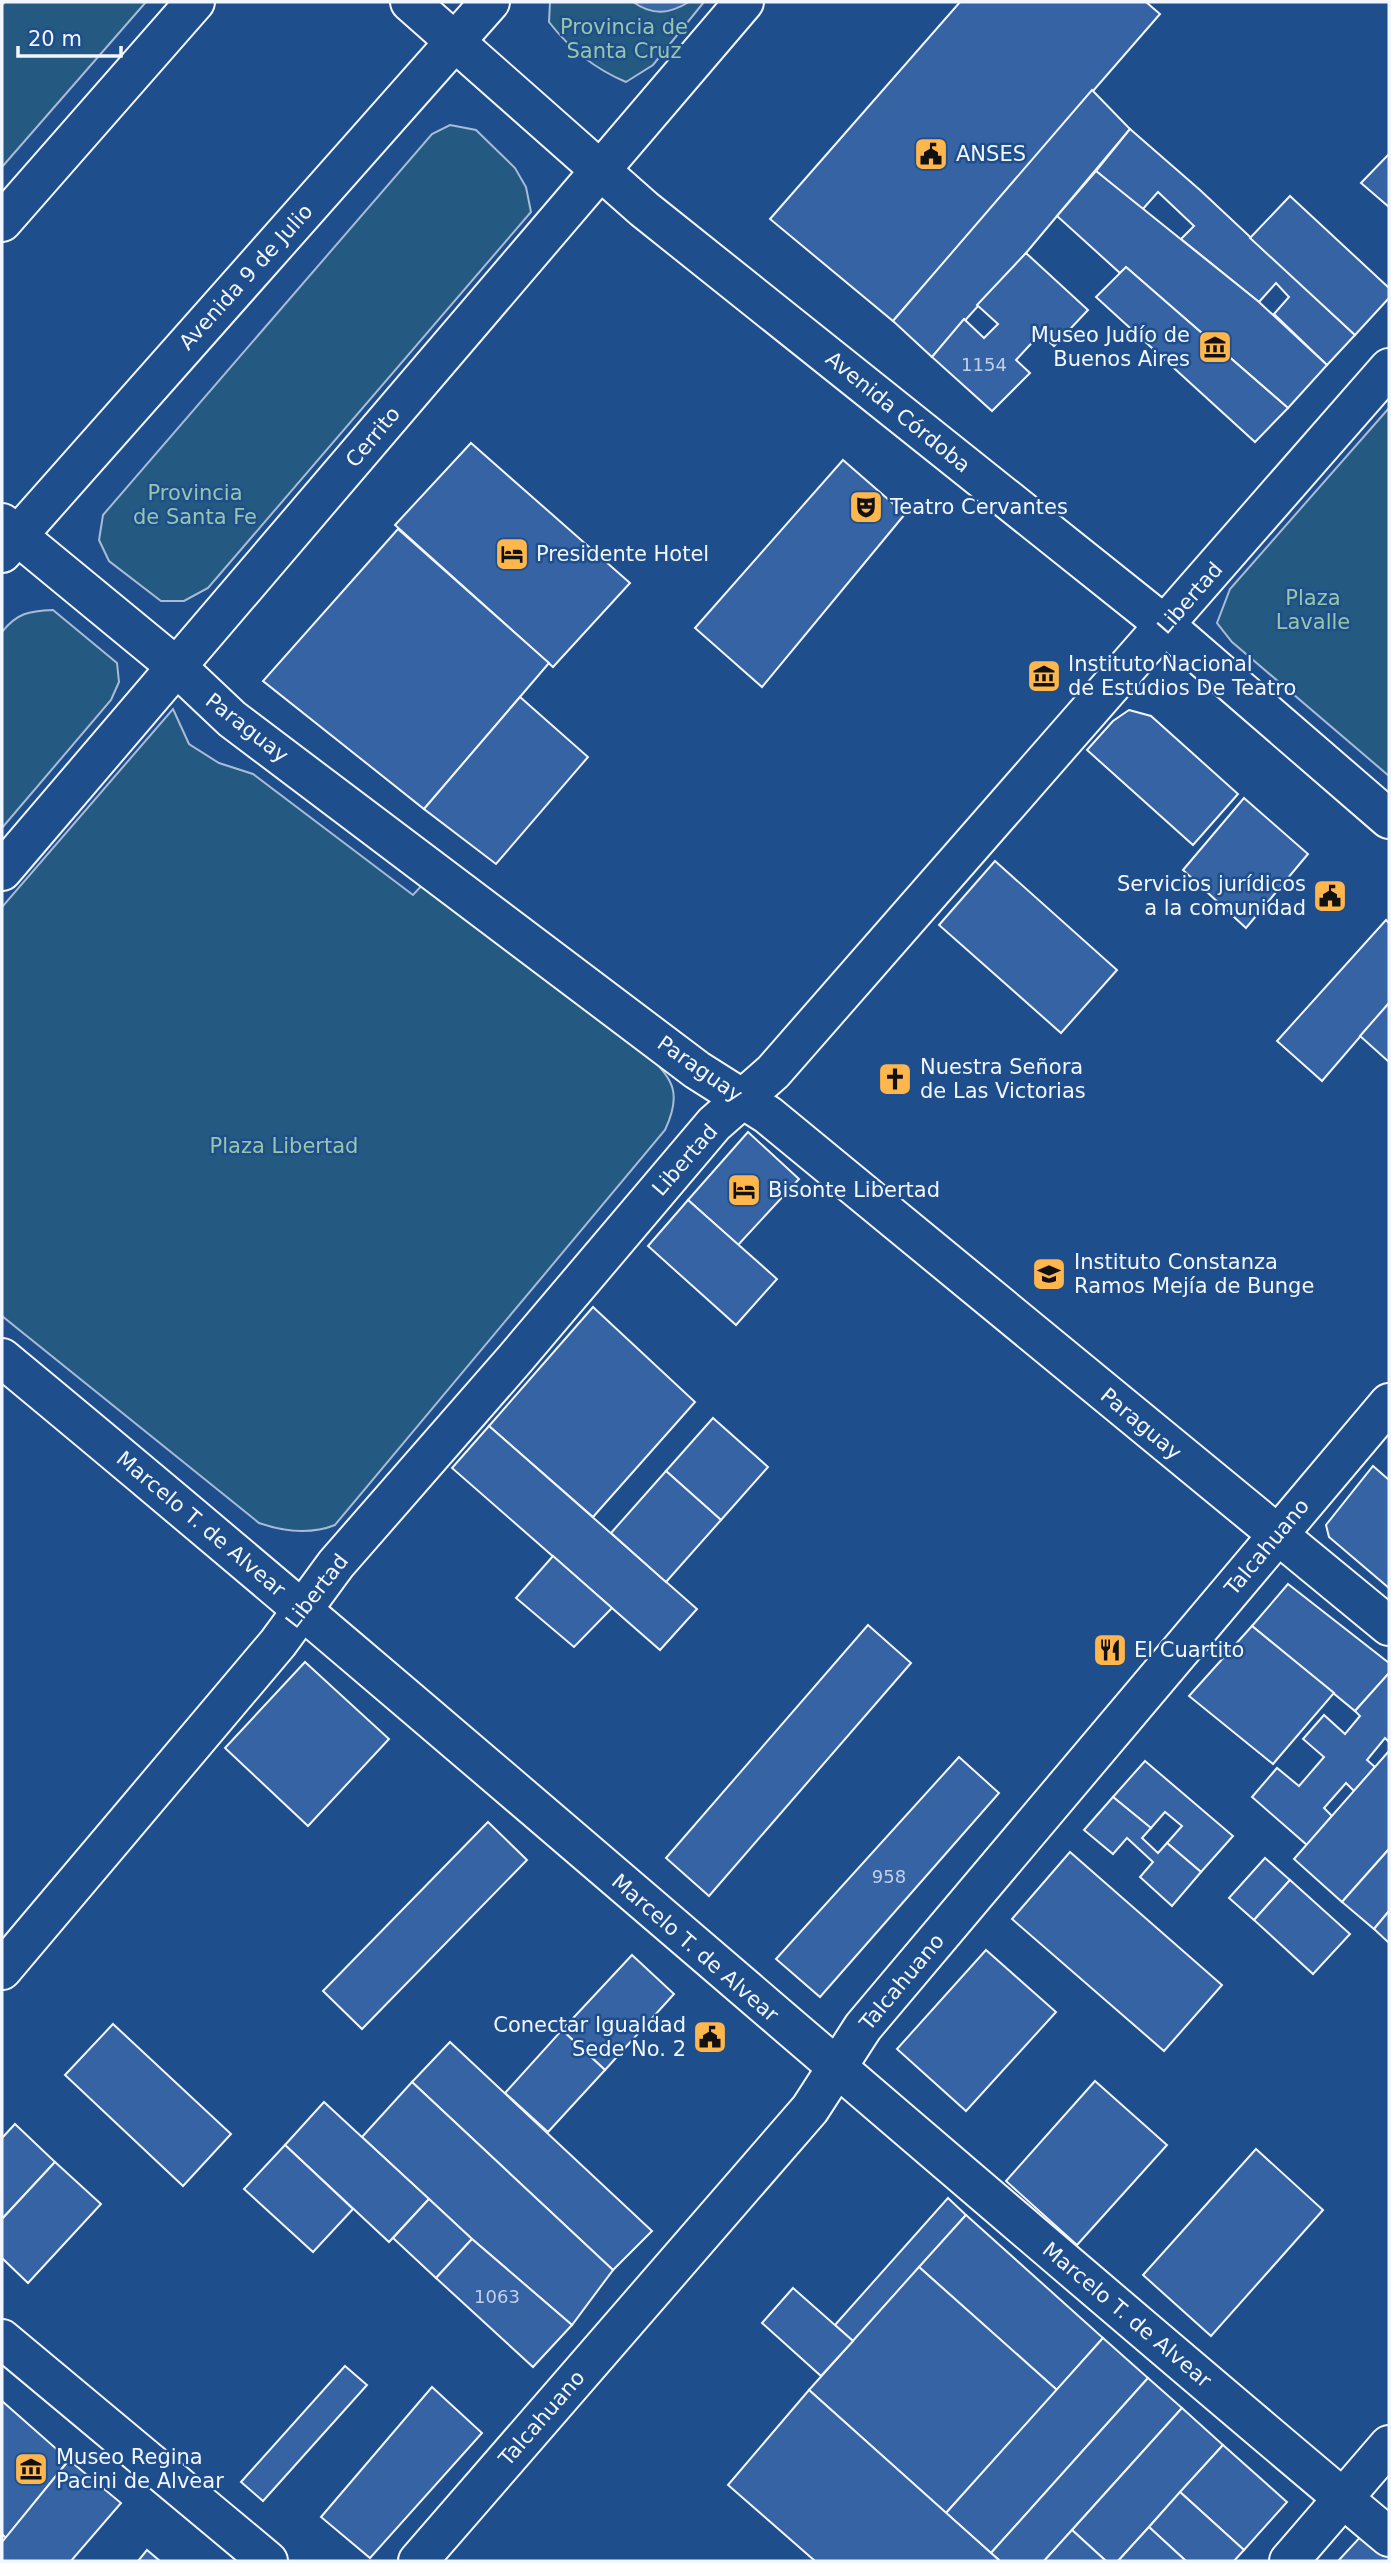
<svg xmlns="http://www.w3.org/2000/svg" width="1391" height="2563" font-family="'DejaVu Sans',sans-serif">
  <rect width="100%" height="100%" fill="#1f4e8c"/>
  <g fill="#245a82" stroke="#a8bbd7" stroke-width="2">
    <path d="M5,2H146L2,167V5Z"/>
    <path d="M550,2H704L653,65L626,82C595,69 569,48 549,22Z"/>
    <path d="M450,125L476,130L515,168L526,187L531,212L208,588L184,601H161L109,561L99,540L103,515L432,134Z"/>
    <path d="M1389,408V776L1232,642L1217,623L1230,589Z"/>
    <path d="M53,610L117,663L119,682L111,700L2,828V632C17,613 29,611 53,610Z"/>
    <path d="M173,709L189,744L219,763L253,774L413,895L424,883L646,1053C674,1079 682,1094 665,1130L335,1525C310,1535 285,1532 259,1523L2,1316V907Z"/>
  </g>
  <path fill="#3b69a3" stroke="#a8bbd7" stroke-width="2" d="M633,2H689C669,14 653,16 633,2Z"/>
  <g fill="#3563a3" stroke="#f2f6ff" stroke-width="2">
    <path d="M960,2H1146L1160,14L893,321L770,219Z"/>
    <path d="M1092,90L1130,129L1026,253L932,357L893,321Z"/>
    <path d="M1130,129L1200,190L1355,335L1327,365L1274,314L1289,297L1276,283L1259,302L1181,239L1194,226L1158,192L1142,210L1096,171Z"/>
    <path d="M1389,154V207L1361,183Z"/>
    <path d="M1096,171L1259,302L1327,365L1288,408L1126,267L1120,273L1057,216Z"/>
    <path d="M1290,196L1389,288V298L1355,335L1250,238Z"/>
    <path d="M1026,253L1088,310L1054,346L1040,334L1016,360L1030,373L992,411L932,357L964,319L984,338L998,324L977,305Z"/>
    <path d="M1126,267L1288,408L1255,442L1096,297Z"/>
    <path d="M471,443L630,583L553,667L395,525Z"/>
    <path d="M843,460L905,514L762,687L695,628Z"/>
    <path d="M398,529L549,663L424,809L263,681Z"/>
    <path d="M520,697L588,757L496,864L424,809Z"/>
    <path d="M1129,710L1151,716L1238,794L1193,845L1087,750L1113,721Z"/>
    <path d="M1244,798L1308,854L1246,928L1183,870Z"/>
    <path d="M995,861L1117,970L1061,1033L939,925Z"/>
    <path d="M1386,920L1389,923V1003L1322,1081L1277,1041Z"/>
    <path d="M1389,1003V1062L1360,1036Z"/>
    <path d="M748,1132L799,1179L738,1245L688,1200Z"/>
    <path d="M688,1200L777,1279L736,1325L648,1246Z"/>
    <path d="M593,1307L695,1402L593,1517L489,1426Z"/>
    <path d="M713,1418L768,1467L721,1520L666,1471Z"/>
    <path d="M489,1426L697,1609L660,1650L452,1468Z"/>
    <path d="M1373,1466L1389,1480V1588L1329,1537L1326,1525Z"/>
    <path d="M666,1471L721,1520L666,1582L611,1533Z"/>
    <path d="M553,1556L612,1608L574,1647L516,1598Z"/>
    <path d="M1288,1584L1389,1663V1673L1355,1711L1252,1626Z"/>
    <path d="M868,1625L911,1663L709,1896L666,1858Z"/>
    <path d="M1252,1626L1334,1693L1273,1764L1189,1696Z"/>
    <path d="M305,1662L389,1739L308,1826L225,1748Z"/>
    <path d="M1389,1673V1742L1385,1738L1367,1760L1375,1767L1354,1791L1346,1783L1324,1808L1332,1816L1307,1845L1252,1797L1277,1768L1299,1786L1324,1757L1303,1739L1324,1715L1345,1734L1360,1716L1355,1711Z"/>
    <path d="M1389,1751V1849L1342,1902L1294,1859Z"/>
    <path d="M959,1757L999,1793L820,1997L776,1959Z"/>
    <path d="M1145,1761L1233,1836L1201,1872L1167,1843L1182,1826L1165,1812L1151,1828L1113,1797Z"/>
    <path d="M1113,1797L1151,1828L1142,1838L1158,1853L1167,1843L1201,1872L1172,1906L1140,1877L1153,1862L1127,1838L1113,1854L1084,1830Z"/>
    <path d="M488,1822L527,1860L362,2029L323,1991Z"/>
    <path d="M1389,1849V1911L1374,1929L1342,1902Z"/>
    <path d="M1070,1852L1222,1985L1164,2051L1012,1919Z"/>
    <path d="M1265,1858L1290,1880L1254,1920L1229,1898Z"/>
    <path d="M1290,1880L1350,1934L1313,1974L1254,1920Z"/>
    <path d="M1389,1911V1943L1374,1929Z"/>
    <path d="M986,1950L1056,2012L966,2111L897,2049Z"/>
    <path d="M632,1955L674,1994L605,2070L562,2030Z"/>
    <path d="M113,2024L231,2134L183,2186L65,2075Z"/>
    <path d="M562,2030L605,2070L548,2132L505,2093Z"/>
    <path d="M450,2042L652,2231L613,2270L412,2082Z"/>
    <path d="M1095,2081L1167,2145L1077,2245L1006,2181Z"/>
    <path d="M412,2082L613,2270L572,2325L472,2239L362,2137Z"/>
    <path d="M324,2102L429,2199L389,2242L285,2145Z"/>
    <path d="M15,2124L55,2162L2,2219V2138Z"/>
    <path d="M285,2145L353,2209L313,2252L244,2189Z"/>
    <path d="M1256,2149L1323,2210L1211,2336L1143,2275Z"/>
    <path d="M55,2162L101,2204L28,2283L2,2258V2219Z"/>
    <path d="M948,2198L966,2215L853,2341L835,2325Z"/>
    <path d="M429,2199L472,2239L436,2278L393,2238Z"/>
    <path d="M966,2215L1103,2338L1057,2390L919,2267Z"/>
    <path d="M472,2239L572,2325L533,2367L436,2278Z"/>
    <path d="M919,2267L1057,2390L946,2513L809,2390Z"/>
    <path d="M793,2288L853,2341L821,2376L762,2323Z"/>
    <path d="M1103,2338L1148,2378L991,2553L946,2513Z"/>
    <path d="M345,2366L367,2385L263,2501L241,2482Z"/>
    <path d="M1148,2378L1182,2408L1044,2561H1000L991,2553Z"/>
    <path d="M432,2387L482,2433L370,2558L321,2517Z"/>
    <path d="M809,2390L991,2553L1000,2561H815L728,2485Z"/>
    <path d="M2,2401L69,2460L6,2538L2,2534Z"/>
    <path d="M1182,2408L1223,2445L1118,2561H1106L1072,2530Z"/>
    <path d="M1223,2445L1287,2502L1244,2550L1180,2492Z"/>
    <path d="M69,2460L121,2503L71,2561H2V2542Z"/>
    <path d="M1180,2492L1244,2550L1234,2561H1186L1149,2527Z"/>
    <path d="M1149,2527L1186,2561H1118Z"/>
    <path d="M1072,2530L1106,2561H1044Z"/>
    <path d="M1364,2533L1389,2556V2561H1338Z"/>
    <path d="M147,2550L160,2561H138Z"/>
  </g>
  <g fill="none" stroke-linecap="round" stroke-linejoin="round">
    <g stroke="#f2f6ff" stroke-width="42">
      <g id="minor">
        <path d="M2,523L178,668L232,719L697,1070L768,1115L1389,1626"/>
        <path d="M2,871L744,2"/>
        <path d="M2,1358C469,1745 924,2147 1389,2537"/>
        <path d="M2,1970L278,1643L336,1564L515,1359L714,1124L773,1072L1389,368"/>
        <path d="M418,2561L810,2109L863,2027L1389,1403"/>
        <path d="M1289,2561L1389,2445"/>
      </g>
    </g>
    <g stroke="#f2f6ff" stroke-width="42">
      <g id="major">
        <path d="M410,2L644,209L1166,626L1389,819"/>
        <path d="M2,2339L268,2561"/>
      </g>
    </g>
    <g stroke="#f2f6ff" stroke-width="42">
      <g id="highway">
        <path d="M2,222L195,2"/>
        <path d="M2,553L490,2"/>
      </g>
    </g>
    <use href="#minor" stroke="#1f4e8c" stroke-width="38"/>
    <use href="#major" stroke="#1f4e8c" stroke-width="38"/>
    <use href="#highway" stroke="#1f4e8c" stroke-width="38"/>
  </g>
  <defs>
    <g id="civic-square" transform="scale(1.75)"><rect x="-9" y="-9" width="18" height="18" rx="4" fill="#ffb74d" stroke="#1f4e8c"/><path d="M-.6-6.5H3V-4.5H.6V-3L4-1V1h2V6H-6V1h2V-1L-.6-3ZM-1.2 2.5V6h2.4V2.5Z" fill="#111"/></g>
    <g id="museum-square" transform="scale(1.75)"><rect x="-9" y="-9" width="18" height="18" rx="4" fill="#ffb74d" stroke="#1f4e8c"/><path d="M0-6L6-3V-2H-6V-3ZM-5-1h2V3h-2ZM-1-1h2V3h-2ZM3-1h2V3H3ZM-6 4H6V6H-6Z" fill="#111"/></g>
    <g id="theatre-square" transform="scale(1.75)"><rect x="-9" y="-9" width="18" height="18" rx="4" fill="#ffb74d" stroke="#1f4e8c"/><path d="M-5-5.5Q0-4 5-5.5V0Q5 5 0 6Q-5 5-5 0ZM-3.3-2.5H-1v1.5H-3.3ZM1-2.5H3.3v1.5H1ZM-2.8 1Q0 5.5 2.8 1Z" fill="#111"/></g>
    <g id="hotel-square" transform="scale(1.75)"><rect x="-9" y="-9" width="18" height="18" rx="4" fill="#ffb74d" stroke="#1f4e8c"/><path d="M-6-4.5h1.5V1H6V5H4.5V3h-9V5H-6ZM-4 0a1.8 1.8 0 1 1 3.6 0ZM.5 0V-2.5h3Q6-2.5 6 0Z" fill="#111"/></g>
    <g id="church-square" transform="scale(1.75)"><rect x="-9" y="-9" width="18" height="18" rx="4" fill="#ffb74d" stroke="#1f4e8c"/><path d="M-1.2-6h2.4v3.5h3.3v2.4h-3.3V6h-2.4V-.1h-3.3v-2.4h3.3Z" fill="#111"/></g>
    <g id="school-square" transform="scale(1.75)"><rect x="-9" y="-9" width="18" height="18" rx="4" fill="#ffb74d" stroke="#1f4e8c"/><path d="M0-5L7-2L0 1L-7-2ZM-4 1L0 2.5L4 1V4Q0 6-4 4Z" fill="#111"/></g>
    <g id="restaurant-square" transform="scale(1.75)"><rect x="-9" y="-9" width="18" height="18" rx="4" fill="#ffb74d" stroke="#1f4e8c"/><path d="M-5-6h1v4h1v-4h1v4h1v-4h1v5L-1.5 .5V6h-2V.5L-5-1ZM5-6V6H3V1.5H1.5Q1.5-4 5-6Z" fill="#111"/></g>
  </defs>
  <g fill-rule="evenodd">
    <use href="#civic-square" x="931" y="154"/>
    <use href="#museum-square" x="1215" y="347"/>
    <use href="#theatre-square" x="866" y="507"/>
    <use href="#hotel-square" x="512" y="554"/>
    <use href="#museum-square" x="1044" y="676"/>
    <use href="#civic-square" x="1330" y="896"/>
    <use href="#church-square" x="895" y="1079"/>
    <use href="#hotel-square" x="744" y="1190"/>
    <use href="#school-square" x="1049" y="1274"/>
    <use href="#restaurant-square" x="1110" y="1650"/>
    <use href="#civic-square" x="710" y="2037"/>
    <use href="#museum-square" x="31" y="2469"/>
  </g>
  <g text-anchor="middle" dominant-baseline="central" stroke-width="5" stroke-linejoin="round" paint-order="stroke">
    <g font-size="18" fill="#c3d1e8">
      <text x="984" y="364">1154</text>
      <text x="889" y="1876">958</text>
      <text x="497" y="2296">1063</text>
    </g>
    <g font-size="21" fill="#97c8a6" stroke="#1f4e8c">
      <text x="624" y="27">Provincia de<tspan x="624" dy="24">Santa Cruz</tspan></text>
      <text x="195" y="493">Provincia<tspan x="195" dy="24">de Santa Fe</tspan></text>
      <text x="1313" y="598">Plaza<tspan x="1313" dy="24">Lavalle</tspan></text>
      <text x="284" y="1146">Plaza Libertad</text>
    </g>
    <g font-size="21" fill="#f2f6ff" stroke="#1f4e8c" text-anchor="start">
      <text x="956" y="154">ANSES</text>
      <text x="1190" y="335" text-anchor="end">Museo Judío de<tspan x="1190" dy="24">Buenos Aires</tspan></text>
      <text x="890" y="507">Teatro Cervantes</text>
      <text x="536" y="554">Presidente Hotel</text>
      <text x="1068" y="664">Instituto Nacional<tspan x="1068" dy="24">de Estudios De Teatro</tspan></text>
      <text x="1306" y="884" text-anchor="end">Servicios jurídicos<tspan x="1306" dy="24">a la comunidad</tspan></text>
      <text x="920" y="1067">Nuestra Señora<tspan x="920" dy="24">de Las Victorias</tspan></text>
      <text x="768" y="1190">Bisonte Libertad</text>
      <text x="1074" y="1262">Instituto Constanza<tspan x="1074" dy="24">Ramos Mejía de Bunge</tspan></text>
      <text x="1134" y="1650">El Cuartito</text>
      <text x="686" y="2025" text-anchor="end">Conectar Igualdad<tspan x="686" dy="24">Sede No. 2</tspan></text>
      <text x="56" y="2457">Museo Regina<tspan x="56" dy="24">Pacini de Alvear</tspan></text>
    </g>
    <g font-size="21" fill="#f2f6ff" stroke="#1f4e8c">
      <text transform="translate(246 277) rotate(-48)">Avenida 9 de Julio</text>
      <text transform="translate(898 412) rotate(39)">Avenida Córdoba</text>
      <text transform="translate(373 437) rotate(-50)">Cerrito</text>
      <text transform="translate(1190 598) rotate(-49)">Libertad</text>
      <text transform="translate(247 728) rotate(38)">Paraguay</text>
      <text transform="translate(700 1069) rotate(35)">Paraguay</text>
      <text transform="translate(685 1160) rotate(-49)">Libertad</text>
      <text transform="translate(1141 1424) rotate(40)">Paraguay</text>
      <text transform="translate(201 1524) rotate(40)">Marcelo T. de Alvear</text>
      <text transform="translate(1267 1547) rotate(-50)">Talcahuano</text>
      <text transform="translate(317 1591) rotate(-52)">Libertad</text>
      <text transform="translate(695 1948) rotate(41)">Marcelo T. de Alvear</text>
      <text transform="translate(902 1982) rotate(-50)">Talcahuano</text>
      <text transform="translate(1127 2315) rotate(40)">Marcelo T. de Alvear</text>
      <text transform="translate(542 2418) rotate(-49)">Talcahuano</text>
    </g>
  </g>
  <rect width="1391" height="2563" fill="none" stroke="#f2f6ff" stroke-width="7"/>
  <path d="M18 46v10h103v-10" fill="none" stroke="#f2f6ff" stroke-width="3.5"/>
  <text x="28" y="46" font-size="21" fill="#f2f6ff" stroke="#1f4e8c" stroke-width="5" paint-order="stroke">20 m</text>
</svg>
